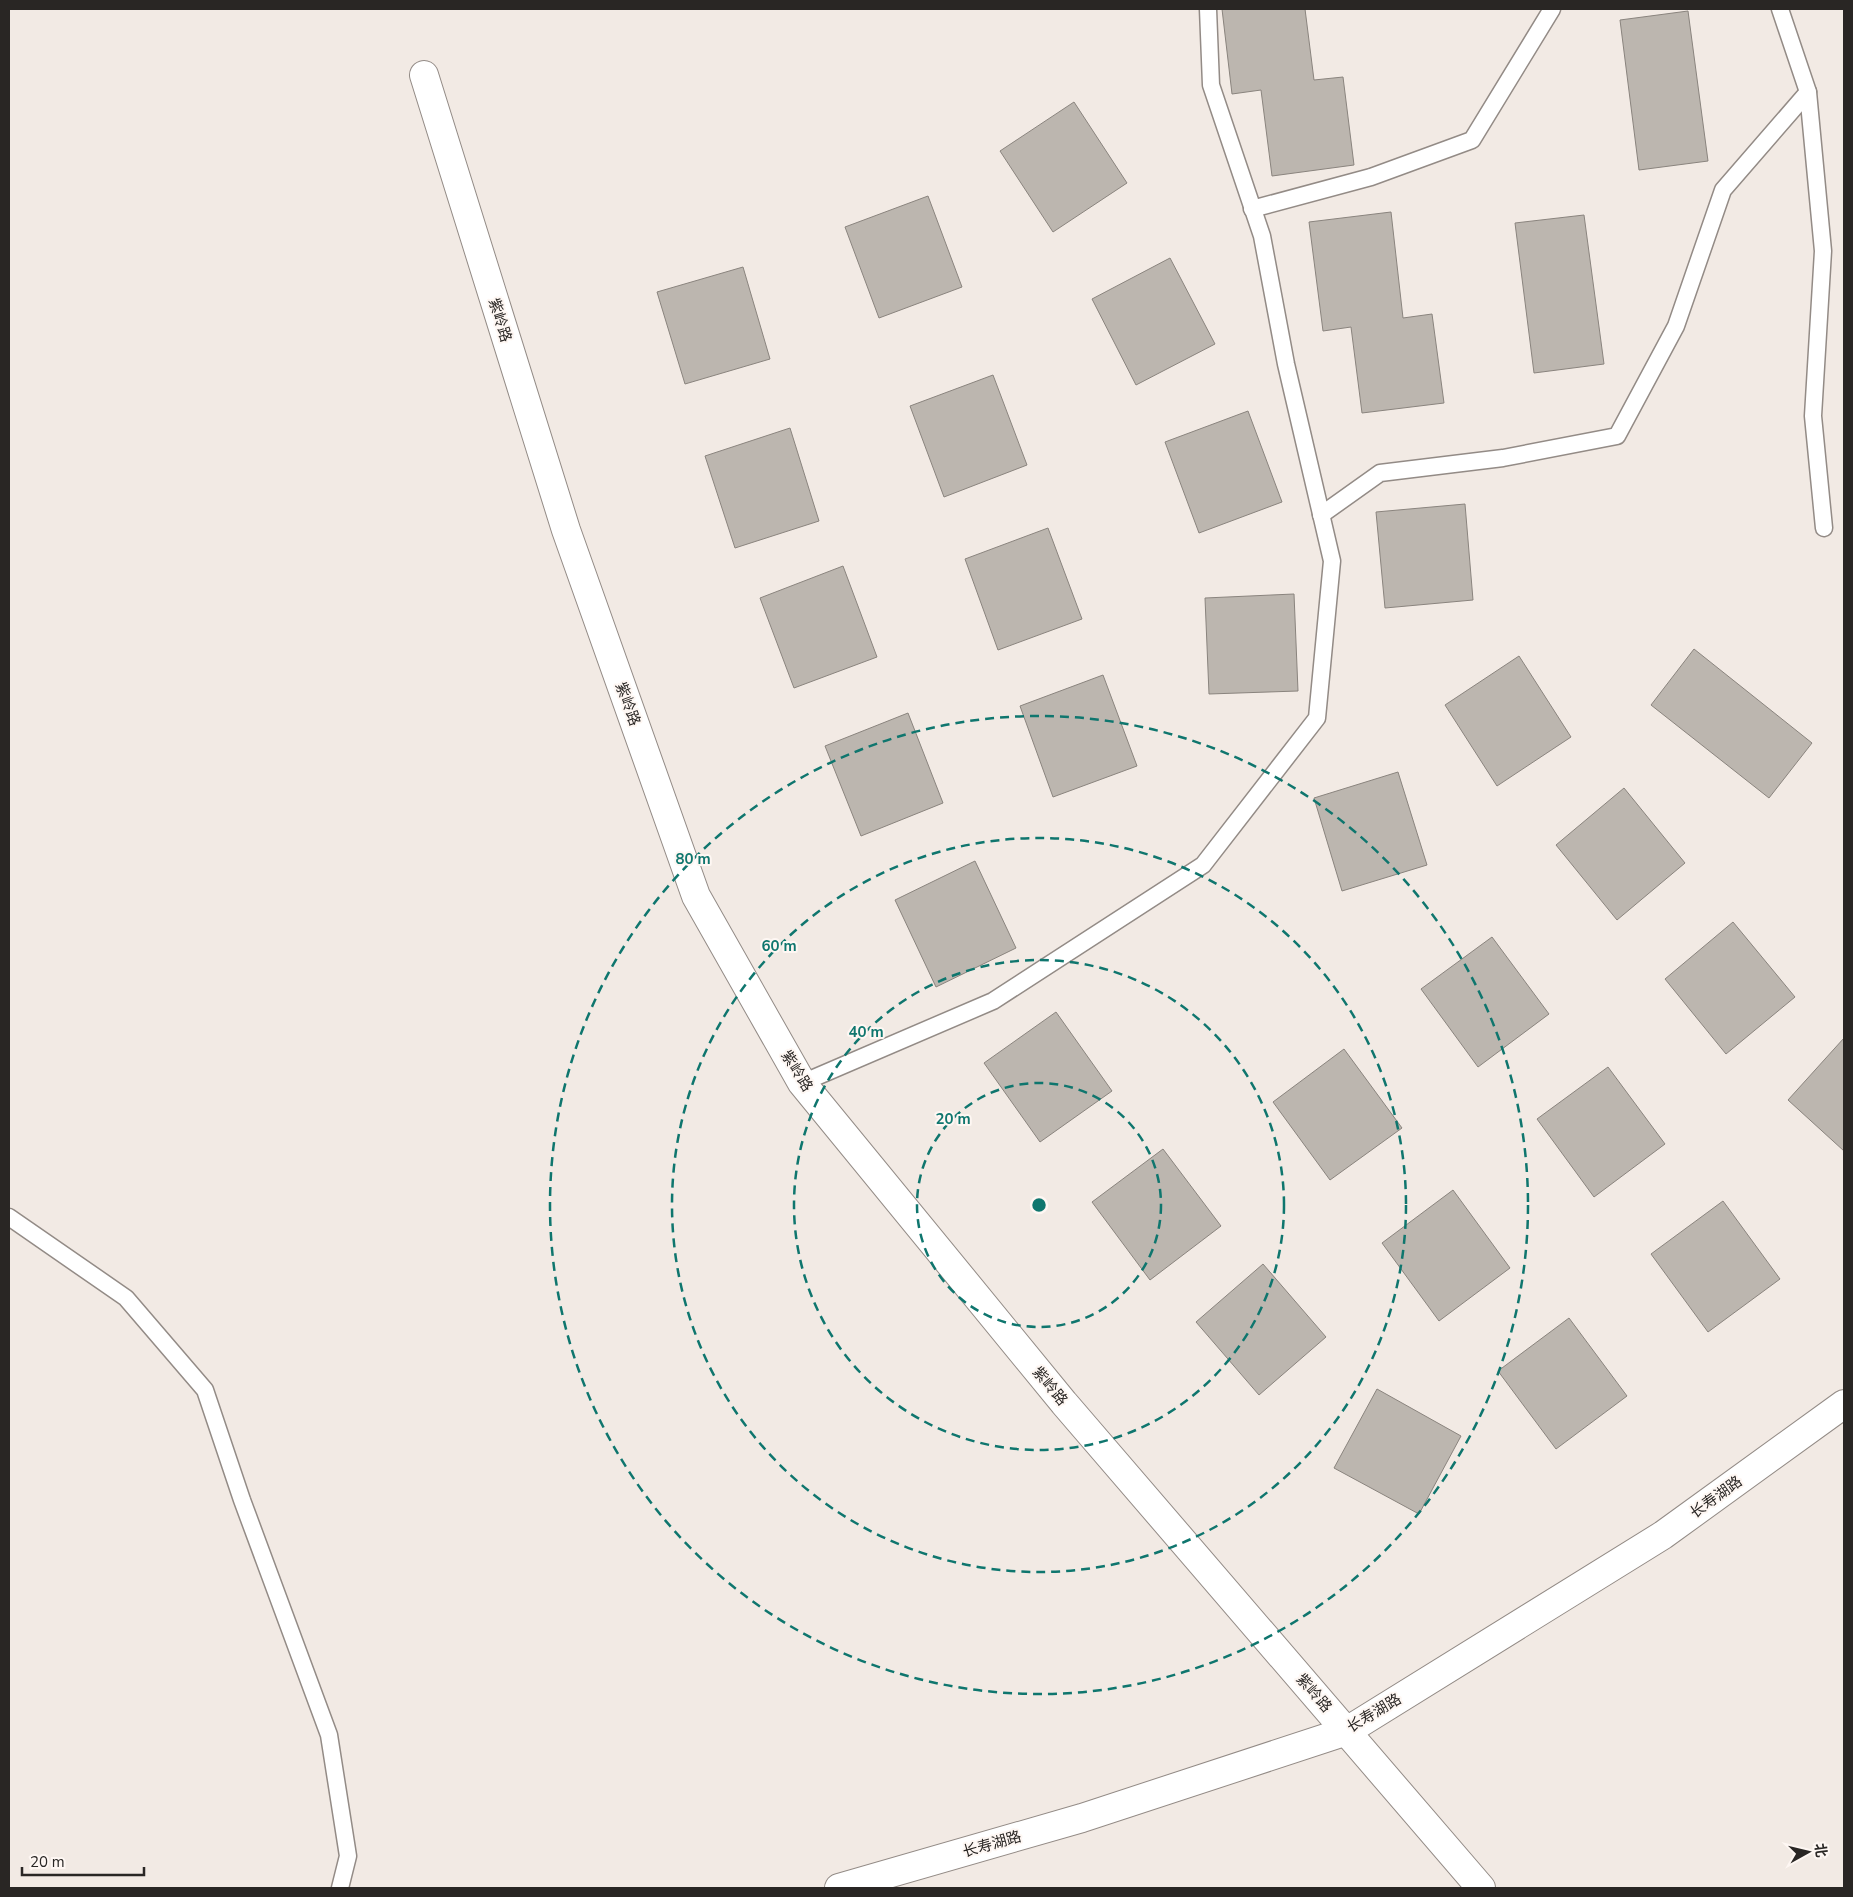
<svg xmlns="http://www.w3.org/2000/svg" width="1853" height="1897" font-family="'Nunito Sans','Noto Sans SC',sans-serif">
  <rect width="100%" height="100%" fill="#f2eae4"/>
  <g fill="#bcb6af" stroke="#8a847e">
    <path d="M1222,9H1305L1314,80L1343,77L1354,165L1272,176L1261,90L1232,94Z"/>
    <path d="M1688,11L1708,161L1639,170L1620,20Z"/>
    <path d="M1074,102L1127,183L1053,232L1000,151Z"/>
    <path d="M928,196L962,287L879,318L845,227Z"/>
    <path d="M1391,212L1403,318L1432,314L1444,403L1362,413L1351,327L1323,331L1309,222Z"/>
    <path d="M1584,215L1604,364L1534,373L1515,223Z"/>
    <path d="M1170,258L1215,344L1136,385L1092,299Z"/>
    <path d="M743,267L770,359L685,384L657,292Z"/>
    <path d="M993,375L1027,465L944,497L910,406Z"/>
    <path d="M1248,411L1282,502L1199,533L1165,442Z"/>
    <path d="M790,428L819,521L735,548L705,456Z"/>
    <path d="M1465,504L1473,600L1385,608L1376,512Z"/>
    <path d="M1048,528L1082,619L998,650L965,559Z"/>
    <path d="M843,566L877,657L794,688L760,598Z"/>
    <path d="M1294,594L1298,691L1209,694L1205,598Z"/>
    <path d="M1694,649L1812,743L1769,798L1651,705Z"/>
    <path d="M1519,656L1571,737L1497,786L1445,705Z"/>
    <path d="M1103,675L1137,766L1053,797L1020,706Z"/>
    <path d="M908,713L943,803L861,836L825,746Z"/>
    <path d="M1398,772L1427,865L1342,891L1314,798Z"/>
    <path d="M1624,788L1685,863L1617,920L1556,845Z"/>
    <path d="M975,861L1016,948L936,987L895,900Z"/>
    <path d="M1733,922L1795,997L1726,1054L1665,979Z"/>
    <path d="M1492,937L1549,1014L1478,1067L1421,989Z"/>
    <path d="M1056,1012L1112,1091L1040,1142L984,1063Z"/>
    <path d="M1844,1038V1151L1788,1100Z"/>
    <path d="M1344,1049L1402,1128L1330,1180L1273,1102Z"/>
    <path d="M1608,1067L1665,1144L1594,1197L1537,1119Z"/>
    <path d="M1163,1149L1221,1226L1150,1280L1092,1202Z"/>
    <path d="M1453,1190L1510,1268L1439,1321L1382,1243Z"/>
    <path d="M1723,1201L1780,1279L1708,1332L1651,1254Z"/>
    <path d="M1263,1264L1326,1337L1259,1395L1196,1322Z"/>
    <path d="M1569,1318L1627,1396L1556,1449L1498,1371Z"/>
    <path d="M1377,1389L1461,1436L1419,1514L1334,1468Z"/>
  </g>
  <g fill="none" stroke-linecap="round" stroke-linejoin="round">
    <g stroke="#938b86" stroke-width="19">
      <g id="lane">
        <path d="M1780,9L1808,92L1823,251L1813,416L1824,528"/>
        <path d="M1252,209L1371,177L1472,140L1552,9"/>
        <path d="M1321,515L1380,473L1503,458L1617,436L1676,326L1723,190L1808,92"/>
        <path d="M802,1083L993,1001L1203,865L1317,718L1332,561L1286,364L1262,236L1211,85L1208,9"/>
        <path d="M9,1217L126,1298L205,1390L242,1500L329,1735L348,1856L340,1888"/>
      </g>
    </g>
    <g stroke="#938b86" stroke-width="30">
      <g id="secondary">
        <path d="M424,75L566,530L696,896L802,1083L1064,1403L1481,1888"/>
        <path d="M839,1888L1082,1818L1347,1731L1663,1535L1844,1404"/>
      </g>
    </g>
    <use href="#lane" stroke="#fff" stroke-width="16"/>
    <use href="#secondary" stroke="#fff" stroke-width="28"/>
  </g>
  <g fill="none" stroke="#0f766e" stroke-width="2.5" stroke-dasharray="9 6">
    <circle cx="1039" cy="1205" r="122"/>
    <circle cx="1039" cy="1205" r="245"/>
    <circle cx="1039" cy="1205" r="367"/>
    <circle cx="1039" cy="1205" r="489"/>
  </g>
  <g text-anchor="middle" dominant-baseline="central" stroke-width="4" stroke-linejoin="round" paint-order="stroke">
    <g font-size="15" fill="#292624" stroke="#fef7f3">
      <text transform="translate(500 320) rotate(73)">紫岭路</text>
      <text transform="translate(628 704) rotate(70)">紫岭路</text>
      <text transform="translate(797 1071) rotate(58)">紫岭路</text>
      <text transform="translate(1050 1386) rotate(50)">紫岭路</text>
      <text transform="translate(1716 1497) rotate(-36)">长寿湖路</text>
      <text transform="translate(1314 1693) rotate(49)">紫岭路</text>
      <text transform="translate(1374 1713) rotate(-31)">长寿湖路</text>
      <text transform="translate(992 1844) rotate(-16)">长寿湖路</text>
    </g>
  </g>
  <circle cx="1039" cy="1205" r="8" fill="#0f766e" stroke="#fef7f3" stroke-width="2.5"/>
  <g font-size="15" text-anchor="middle" font-weight="bold" fill="#0f766e" stroke="#fef7f3" stroke-width="4" stroke-linejoin="round" paint-order="stroke">
    <text x="693" y="864">80 m</text>
    <text x="779" y="951">60 m</text>
    <text x="866" y="1037">40 m</text>
    <text x="953" y="1124">20 m</text>
  </g>
  <rect width="1853" height="1897" fill="none" stroke="#292624" stroke-width="20"/>
  <g transform="translate(1808 1852) rotate(82)" stroke="#fef7f3" stroke-width="4" paint-order="stroke">
  <path d="M0-4L9 19L0 12L-9 19Z" fill="#292624"/>
  <text y="-8" font-size="14" font-weight="bold" text-anchor="middle" fill="#292624">北</text>
  </g>
  <path d="M22 1867v8h122v-8" fill="none" stroke="#292624" stroke-width="2.5"/>
  <text x="30" y="1867" font-size="15" fill="#292624" stroke="#fef7f3" stroke-width="4" paint-order="stroke">20 m</text>
</svg>
